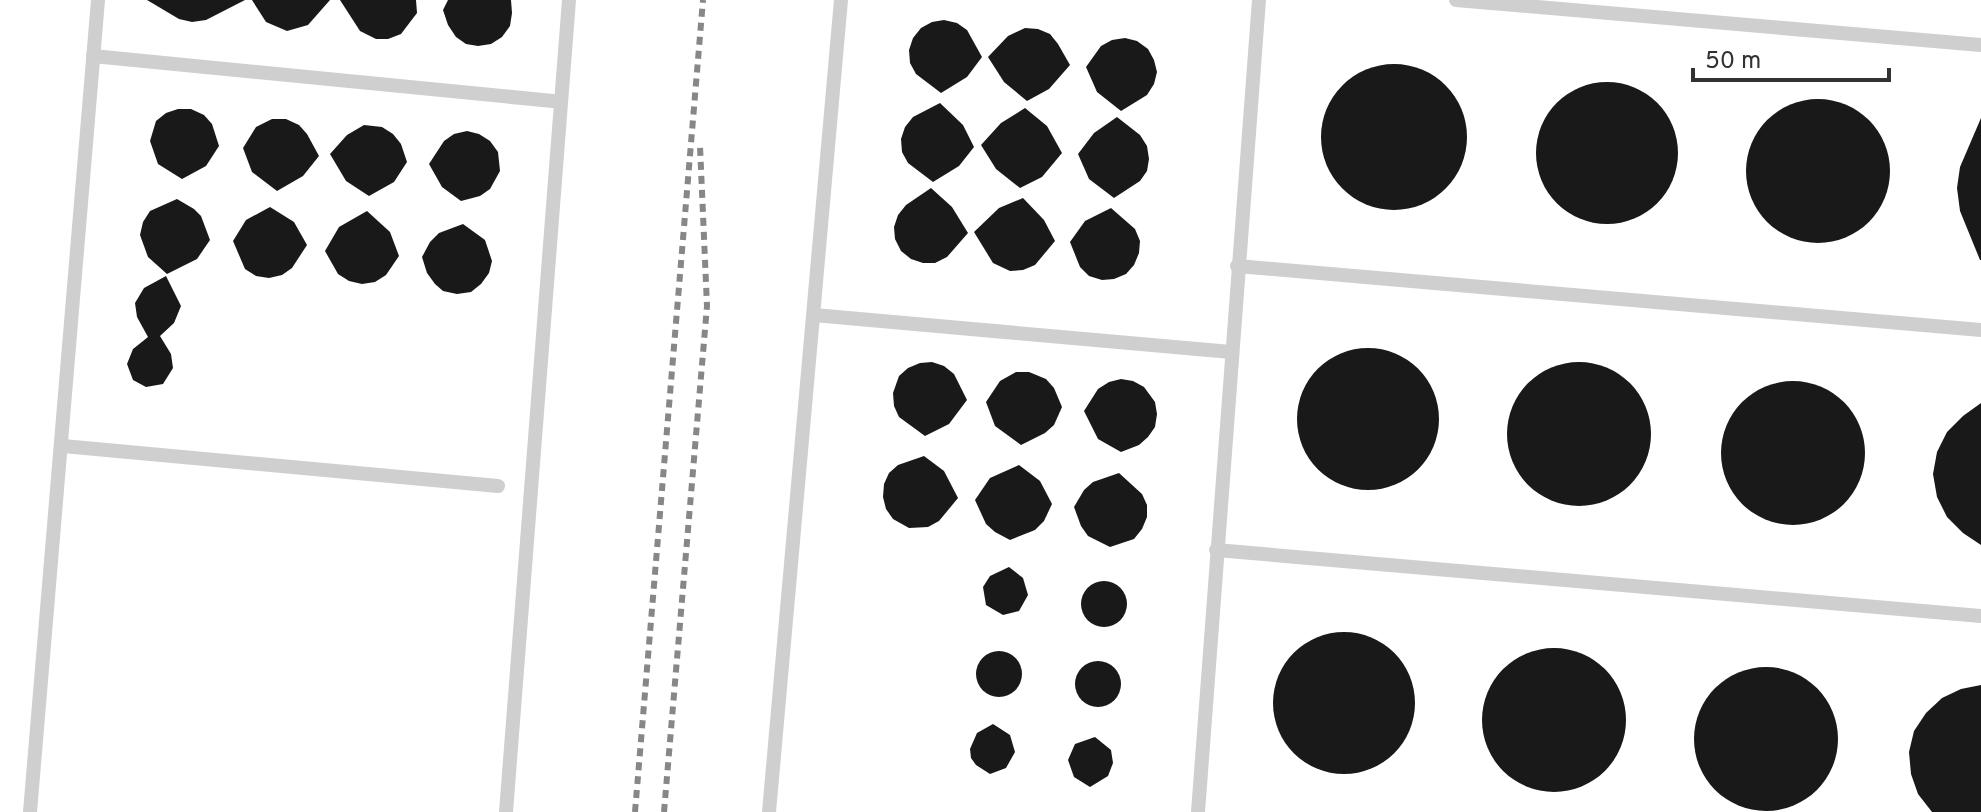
<svg xmlns="http://www.w3.org/2000/svg" width="1981" height="812" font-family="Overpass,sans-serif">
  <rect width="100%" height="100%" fill="#fff"/>
  <g fill="#191919">
    <path d="M147,0H245L206,20L192,22L179,19Z"/>
    <path d="M252,0H330L308,25L287,31L266,22Z"/>
    <path d="M340,0H416L417,13L401,34L388,39H376L360,31Z"/>
    <path d="M448,0H511L512,13L510,26L502,37L491,44L478,46L466,44L456,37L448,25L443,10Z"/>
    <path d="M944,20L957,23L967,30L982,57L967,77L941,93L916,74L910,63L909,50L913,38L921,28L932,22Z"/>
    <path d="M1025,28L1038,29L1050,34L1058,44L1070,65L1049,89L1027,101L1004,82L988,57L1008,36Z"/>
    <path d="M1125,38L1137,41L1148,49L1154,60L1157,72L1154,84L1147,95L1121,111L1097,92L1086,67L1101,46L1112,40Z"/>
    <circle cx="1394" cy="137" r="73"/>
    <circle cx="1607" cy="153" r="71"/>
    <circle cx="1818" cy="171" r="72"/>
    <path d="M940,103L963,125L974,147L959,166L933,182L908,163L902,152L901,139L905,127L913,117Z"/>
    <path d="M1025,108L1047,126L1062,153L1042,177L1020,188L996,169L981,145L1001,123Z"/>
    <path d="M178,109H191L204,115L212,124L219,146L206,166L182,179L158,164L150,141L156,121L166,113Z"/>
    <path d="M1117,117L1140,135L1147,146L1149,159L1147,171L1140,181L1114,198L1089,179L1078,154L1094,133Z"/>
    <path d="M1981,118V260H1980L1960,211L1957,188L1960,167Z"/>
    <path d="M272,119H286L299,125L307,134L319,156L303,176L277,191L252,172L243,148L256,127Z"/>
    <path d="M364,125L382,127L393,134L401,144L407,162L394,182L369,196L346,181L330,154L347,135Z"/>
    <path d="M467,131L479,134L490,141L498,152L500,171L490,189L480,196L461,201L442,187L429,164L444,141L454,134Z"/>
    <path d="M931,188L952,207L968,233L947,257L935,263H923L911,259L901,251L895,239L894,227L898,215L906,205Z"/>
    <path d="M1023,198L1044,220L1055,241L1035,265L1023,270L1010,271L993,263L974,232L999,208Z"/>
    <path d="M177,199L194,209L201,216L210,240L197,259L167,274L148,257L140,235L143,222L150,211Z"/>
    <path d="M270,207L294,222L307,245L292,268L282,275L269,278L256,276L245,269L233,241L246,220Z"/>
    <path d="M1111,208L1135,229L1140,241L1139,253L1134,265L1126,274L1114,279L1102,280L1089,276L1080,267L1070,242L1085,221Z"/>
    <path d="M367,211L390,232L399,256L386,275L375,282L362,284L349,281L338,274L325,251L339,227Z"/>
    <path d="M463,224L485,240L492,261L489,273L481,284L471,292L457,294L443,291L435,284L427,273L422,257L430,242L439,233Z"/>
    <path d="M166,276L181,306L174,323L160,336L171,354L173,368L163,384L146,387L133,380L127,364L133,349L148,337L137,317L135,303L144,288Z"/>
    <circle cx="1368" cy="419" r="71"/>
    <circle cx="1579" cy="434" r="72"/>
    <path d="M932,362L944,366L954,374L967,400L949,424L925,436L899,417L894,406L893,393L899,376L908,368L920,363Z"/>
    <path d="M1016,372H1029L1046,379L1054,388L1062,407L1054,425L1045,433L1021,445L995,426L986,402L1000,381Z"/>
    <path d="M1121,379L1133,381L1144,387L1155,402L1157,414L1155,427L1148,437L1139,445L1121,452L1098,439L1084,411L1098,389L1109,382Z"/>
    <circle cx="1793" cy="453" r="72"/>
    <path d="M1981,403V545L1963,533L1947,517L1937,497L1933,474L1937,452L1947,432L1963,416Z"/>
    <path d="M924,456L944,471L958,498L939,521L928,527L909,528L893,519L886,509L883,497L884,484L889,473L898,465Z"/>
    <path d="M1019,465L1040,481L1052,504L1044,521L1035,530L1010,540L995,532L986,524L975,500L990,478Z"/>
    <path d="M1119,473L1142,494L1147,505V517L1142,529L1134,539L1110,547L1088,536L1081,526L1074,507L1084,490L1093,482Z"/>
    <path d="M1009,567L1023,578L1028,595L1019,611L1003,615L986,605L983,587L990,576Z"/>
    <circle cx="1104" cy="604" r="23"/>
    <circle cx="1344" cy="703" r="71"/>
    <circle cx="1554" cy="720" r="72"/>
    <circle cx="999" cy="674" r="23"/>
    <circle cx="1098" cy="684" r="23"/>
    <circle cx="1766" cy="739" r="72"/>
    <path d="M1981,685V812H1932L1918,794L1911,774L1909,752L1914,731L1926,713L1942,698L1961,689Z"/>
    <path d="M993,724L1010,735L1015,752L1006,768L990,774L976,765L971,758L970,749L977,733Z"/>
    <path d="M1095,737L1111,750L1113,763L1108,776L1090,787L1074,777L1068,760L1075,744Z"/>
  </g>
  <g fill="none" stroke-linecap="round" stroke-linejoin="round">
    <g stroke="#cfcfcf" stroke-width="14">
      <path d="M1456,0L1981,45"/>
      <path d="M93,56L553,101"/>
      <path d="M1237,266L1981,330"/>
      <path d="M814,315L1231,352"/>
      <path d="M63,446L498,486"/>
      <path d="M1216,550L1981,616"/>
      <path d="M30,812L98,0"/>
      <path d="M506,812L569,0"/>
      <path d="M769,812L841,0"/>
      <path d="M1198,812L1259,0"/>
    </g>
    <g stroke="#878787" stroke-width="6" stroke-dasharray="8 6" stroke-linecap="butt">
      <path d="M635,812L703,0"/>
      <path d="M664,812L707,306L700,146"/>
    </g>
  </g>
  <path d="M1693 68v12h196v-12" fill="none" stroke="#323232" stroke-width="4"/>
  <text x="1705" y="68" font-size="24" fill="#323232" stroke="#ffffff" stroke-width="6" paint-order="stroke">50 m</text>
</svg>
